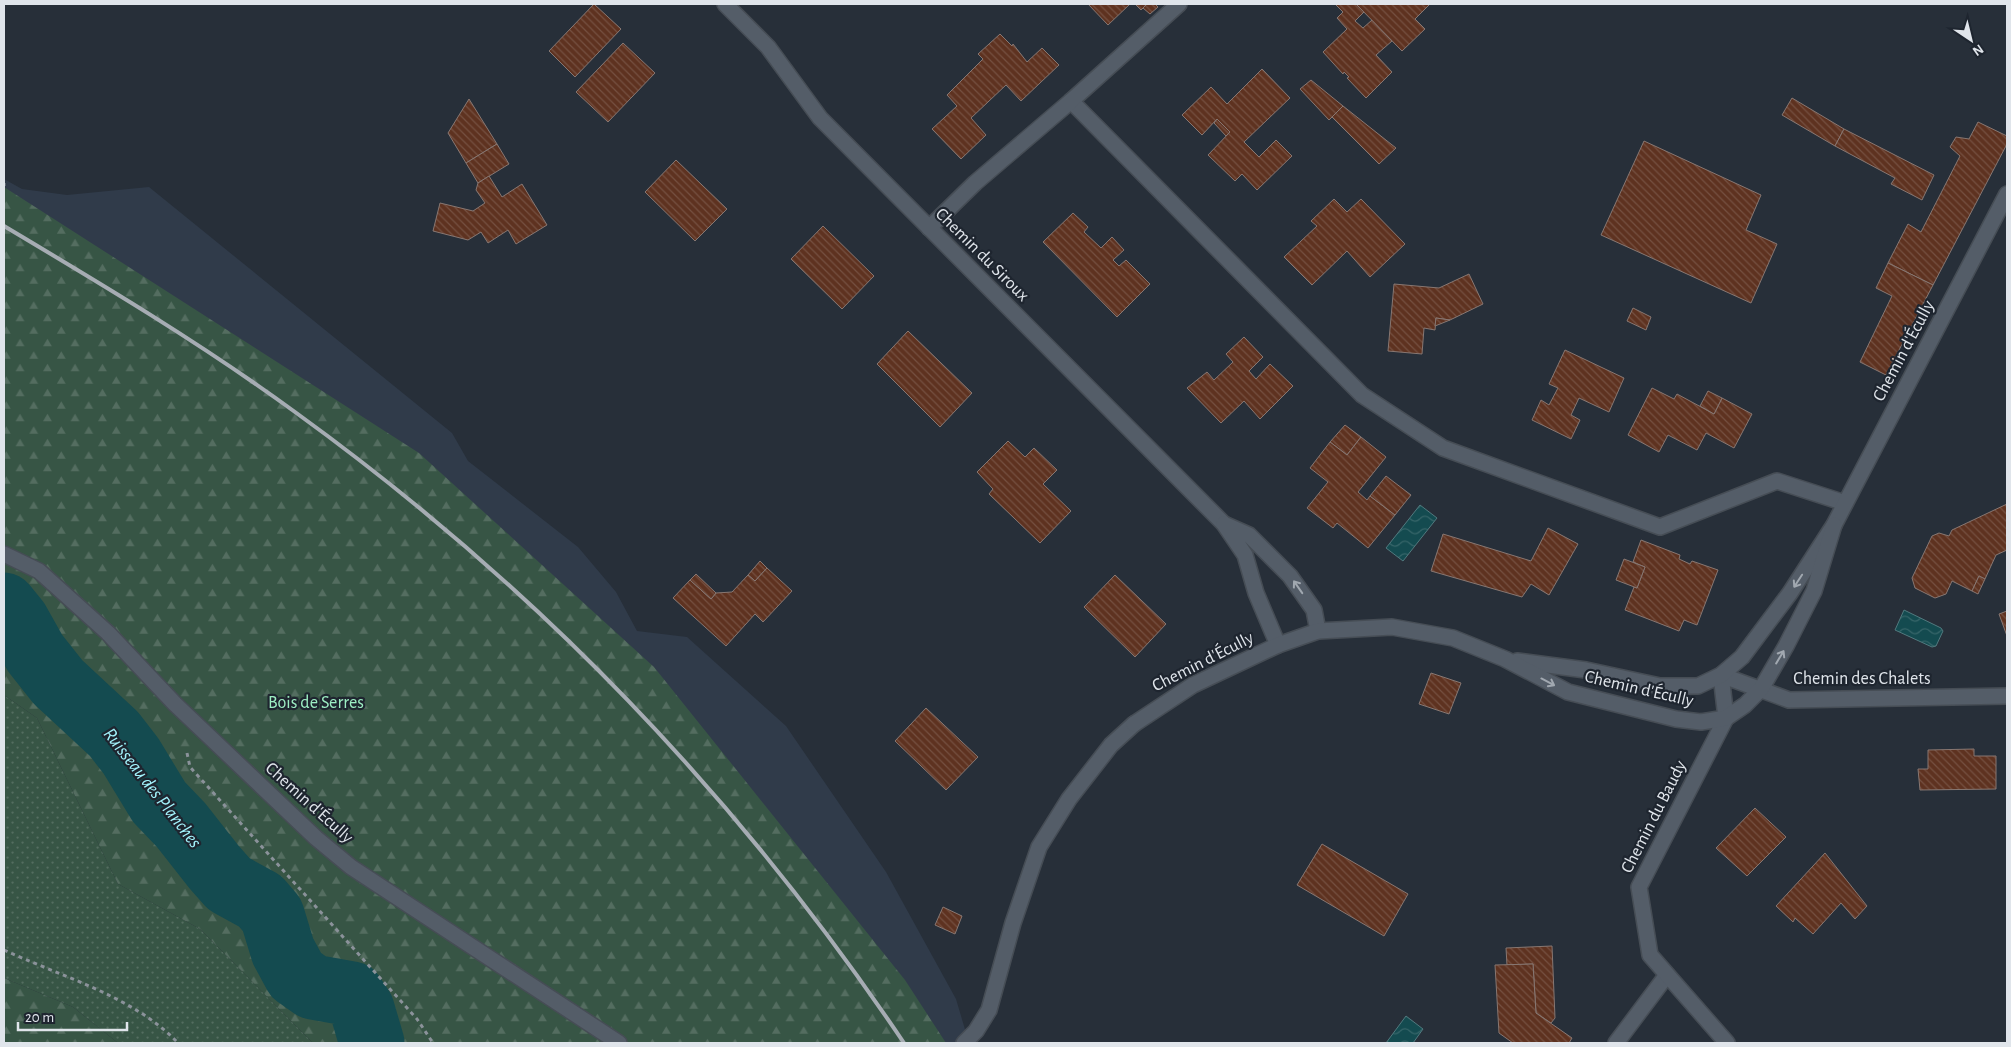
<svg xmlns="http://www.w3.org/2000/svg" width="2011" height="1047" font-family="'Alegreya Sans',sans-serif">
  <defs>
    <pattern id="grass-dots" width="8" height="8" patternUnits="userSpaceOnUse" patternTransform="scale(1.25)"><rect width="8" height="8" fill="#375545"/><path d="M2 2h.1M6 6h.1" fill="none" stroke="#546d60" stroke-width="1.8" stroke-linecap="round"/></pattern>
    <pattern id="forest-firs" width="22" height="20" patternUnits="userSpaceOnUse" patternTransform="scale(1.25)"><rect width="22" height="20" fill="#375545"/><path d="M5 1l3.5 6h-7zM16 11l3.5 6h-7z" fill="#546d60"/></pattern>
    <pattern id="water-waves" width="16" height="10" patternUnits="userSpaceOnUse" patternTransform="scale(1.25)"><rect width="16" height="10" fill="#144b50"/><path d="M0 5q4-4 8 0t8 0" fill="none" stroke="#366569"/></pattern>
    <pattern id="building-back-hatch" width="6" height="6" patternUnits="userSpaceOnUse" patternTransform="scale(1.25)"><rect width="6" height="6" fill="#5e3220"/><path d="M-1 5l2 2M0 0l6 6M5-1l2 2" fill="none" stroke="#755041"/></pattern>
  </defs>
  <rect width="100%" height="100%" fill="#272f39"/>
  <path fill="#303b4a" d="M4,179L22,189L67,195L149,187L452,433L468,461L578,547L616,592L637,631L687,637L786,726L886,872L956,999L969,1043H869L4,255Z"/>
  <path fill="url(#grass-dots)" d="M4,695L37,718L118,884L200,929L313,1043H118L73,1007L4,978Z"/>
  <g fill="url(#forest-firs)">
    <path d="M4,187L419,453L654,667L905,980L946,1043H313L200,929L118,884L37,718L4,695Z"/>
    <path d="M4,978L73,1007L118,1043H4Z"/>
  </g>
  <g fill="url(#water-waves)" stroke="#51797e">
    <path d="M1420,505L1437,518L1403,561L1386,548Z"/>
    <path d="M1904,610L1941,628L1943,631L1936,646L1932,647L1895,630Z"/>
    <path d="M1406,1016L1423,1029L1413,1043H1386Z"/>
  </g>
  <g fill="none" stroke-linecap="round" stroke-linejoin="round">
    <path stroke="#144b50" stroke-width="65" d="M4,605L17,621L35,653L58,682L114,734L131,756L159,802L181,825L214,867L229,884L260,901L272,915L283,951L296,975L313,987L352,994L362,1009L372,1043"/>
  </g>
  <g fill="url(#building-back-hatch)" stroke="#877772">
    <path d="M594,4L621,29L575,77L549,51Z"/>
    <path d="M1088,4H1130L1108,25Z"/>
    <path d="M1135,4H1147L1141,10Z"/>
    <path d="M1147,4H1155L1158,7L1150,14L1143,8Z"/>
    <path d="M1335,4H1356L1364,12L1355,21L1363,28L1372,20L1392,41L1376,55L1392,72L1366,98L1347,78L1349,77L1344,72L1343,74L1323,52L1347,29L1337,18L1343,12Z"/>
    <path d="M1356,4H1430L1415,19L1425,29L1402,51Z"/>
    <path d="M1000,34L1012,46L1013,44L1027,62L1042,48L1059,65L1021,101L1006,85L971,118L986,135L961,159L932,129L957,106L947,95L983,59L978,54Z"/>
    <path d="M623,43L655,73L608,122L576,92Z"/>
    <path d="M1262,69L1290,98L1244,142L1259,157L1276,140L1292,156L1257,190L1242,174L1235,181L1208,155L1230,132L1217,119L1202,135L1182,115L1211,87L1227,104Z"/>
    <path d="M1311,80L1343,106L1329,120L1300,89Z"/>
    <path d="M1792,98L1844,129L1835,146L1782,115Z"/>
    <path d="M469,99L497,144L466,163L448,133Z"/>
    <path d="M1343,106L1396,148L1379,164L1332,117Z"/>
    <path d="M1217,119L1230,132L1226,136L1214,123Z"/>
    <path d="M1978,122L2007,136V144L1933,285L1888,263L1908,224L1921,232L1960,156L1950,147L1956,137L1969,139Z"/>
    <path d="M1844,129L1934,175L1922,200L1891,184L1895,178L1835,146Z"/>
    <path d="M1644,141L1761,195L1746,230L1777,244L1751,303L1601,235Z"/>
    <path d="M497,144L509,164L478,183L466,163Z"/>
    <path d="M676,160L727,209L695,241L645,192Z"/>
    <path d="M489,176L502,197L522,184L547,225L516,244L508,230L488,243L481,232L468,240L433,231L440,203L473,211L485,203L476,190L478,183Z"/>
    <path d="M1334,199L1347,212L1361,199L1405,244L1370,277L1347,251L1312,285L1284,257L1317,226L1311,221Z"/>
    <path d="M1073,213L1088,227L1084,232L1101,248L1112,237L1124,250L1113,260L1119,266L1126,260L1150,284L1117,317L1043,242Z"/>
    <path d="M823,226L874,276L842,309L791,259Z"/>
    <path d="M1888,263L1933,285L1886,375L1860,362L1892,296L1876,288Z"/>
    <path d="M1469,274L1483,304L1450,320L1436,318L1435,330L1424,328L1422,354L1388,351L1394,284L1439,288Z"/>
    <path d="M1633,308L1651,317L1646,330L1627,321Z"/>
    <path d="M1436,318L1450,320L1435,326Z"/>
    <path d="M908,331L972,393L940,427L877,364Z"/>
    <path d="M1244,337L1263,357L1249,371L1256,379L1270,364L1293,386L1260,419L1244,401L1221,423L1187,388L1207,372L1214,380L1233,362L1226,354Z"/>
    <path d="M1565,350L1624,378L1609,412L1579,398L1571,415L1580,420L1571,439L1532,420L1541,400L1549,405L1558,388L1549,384Z"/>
    <path d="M1652,388L1674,399L1677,394L1714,414L1722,398L1752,414L1734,448L1706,433L1697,450L1668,435L1659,452L1628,435Z"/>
    <path d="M1708,391L1722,398L1714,414L1700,406Z"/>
    <path d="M1345,425L1361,437L1347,455L1330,442Z"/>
    <path d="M1361,437L1386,457L1358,492L1367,500L1370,496L1395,515L1368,548L1337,523L1333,528L1307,508L1328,482L1310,468L1330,442L1347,455Z"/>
    <path d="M1008,441L1025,457L1034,448L1057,470L1043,484L1071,511L1040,543L989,494L993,489L977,472Z"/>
    <path d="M1386,476L1411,495L1395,515L1370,496Z"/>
    <path d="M2007,504V550L1996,555L1985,579L1979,576L1972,591L1952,581L1946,594L1935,598L1915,588L1912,578L1932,536L1939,533L1949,536L1952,530Z"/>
    <path d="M1548,528L1578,544L1549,595L1531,584L1522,597L1431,571L1443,534L1531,561Z"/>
    <path d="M1641,540L1680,555L1679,559L1690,564L1692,561L1718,570L1697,625L1684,620L1679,631L1625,610L1634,587L1637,588L1645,567L1633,562Z"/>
    <path d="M1624,559L1645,567L1637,588L1616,580Z"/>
    <path d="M760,561L767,568L755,581L748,575Z"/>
    <path d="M767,568L792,591L763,622L755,614L726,646L673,598L690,580L711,599L716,593L732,592L748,575L755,581Z"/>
    <path d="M696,574L716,593L711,599L690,580Z"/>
    <path d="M1115,575L1166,624L1135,657L1084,607Z"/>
    <path d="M1979,576L1985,579L1978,594L1972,591Z"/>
    <path d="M2007,611V636L1999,614Z"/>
    <path d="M1431,673L1461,683L1449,714L1419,704Z"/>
    <path d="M926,708L978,757L946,790L895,741Z"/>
    <path d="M1974,749V756H1996V789L1920,790L1918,769H1928V750Z"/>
    <path d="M1755,808L1786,837L1747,876L1716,848Z"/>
    <path d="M1322,844L1408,894L1384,936L1297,885Z"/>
    <path d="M1825,853L1867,906L1855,919L1841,903L1813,934L1795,918L1793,922L1776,906Z"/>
    <path d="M943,907L962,916L955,934L935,925Z"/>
    <path d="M1552,946L1555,1018L1551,1023L1536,1013L1533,964L1507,965L1506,948Z"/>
    <path d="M1533,964L1536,1013L1572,1038L1569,1043H1513L1499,1033L1495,965Z"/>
  </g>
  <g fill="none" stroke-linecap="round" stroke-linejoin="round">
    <g stroke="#464d55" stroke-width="18">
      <g id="lane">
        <path d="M1071,101L1362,395L1443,448L1660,527L1777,481L1845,503"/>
        <path d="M929,228L975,183L1071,101L1179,4"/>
        <path d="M1616,1043L1667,975"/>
      </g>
    </g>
    <g stroke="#464d55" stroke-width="18">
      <g id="street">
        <path d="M725,4L768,47L820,118L1224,524"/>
        <path d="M4,554L39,571L108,633L175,704L316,838L351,867L619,1043"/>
        <path d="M1278,645L1256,593L1245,555L1224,524L1249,535L1290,576L1314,610L1318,631"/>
        <path d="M964,1043L976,1031L989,1010L1013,923L1039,847L1069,799L1111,745L1134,724"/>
        <path d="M1727,1043L1650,955L1639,887L1726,718L1721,675L1789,700L2007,696"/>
      </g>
    </g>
    <g stroke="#464d55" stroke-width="18">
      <g id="secondary">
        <path d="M1517,661L1586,670L1660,686H1698L1721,675L1742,657L1790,593L1834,525L2007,194"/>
        <path d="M1134,724L1193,685L1278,645L1318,631L1392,627L1453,638L1505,659L1568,692L1676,719L1701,722L1726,718L1745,705L1761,689L1786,646L1814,591L1834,525"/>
      </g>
    </g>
    <g stroke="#8b929a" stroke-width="3" stroke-dasharray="4 4" stroke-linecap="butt">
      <path d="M4,183V186"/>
      <path d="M187,753L190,767L417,1019L433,1043"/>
      <path d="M4,950C60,976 135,997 178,1043"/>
    </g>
    <use href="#lane" stroke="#545d68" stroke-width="15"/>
    <use href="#street" stroke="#545d68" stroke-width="15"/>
    <use href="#secondary" stroke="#545d68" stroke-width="15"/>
    <path stroke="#a6acb3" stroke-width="4" d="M4,226C103,285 202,344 295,412C537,587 737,795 904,1043"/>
  </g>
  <defs><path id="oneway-shaft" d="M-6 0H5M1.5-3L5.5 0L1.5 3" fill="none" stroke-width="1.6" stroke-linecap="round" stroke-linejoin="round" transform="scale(1.25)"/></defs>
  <g stroke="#a1a8b0">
    <use href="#oneway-shaft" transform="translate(1798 581) rotate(123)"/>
    <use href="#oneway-shaft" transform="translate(1298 587) rotate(-125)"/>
    <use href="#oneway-shaft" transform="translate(1780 657) rotate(-59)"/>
    <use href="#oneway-shaft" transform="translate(1548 682) rotate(28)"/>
  </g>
  <g text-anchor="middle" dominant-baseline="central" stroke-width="4.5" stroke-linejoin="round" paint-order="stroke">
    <g font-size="18" fill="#e0e5eb" stroke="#1e252f">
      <text transform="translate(982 255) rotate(45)">Chemin du Siroux</text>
      <text transform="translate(1904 351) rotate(-62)">Chemin d'Écully</text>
      <text transform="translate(1203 662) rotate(-27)">Chemin d'Écully</text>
      <text x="1862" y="679">Chemin des Chalets</text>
      <text transform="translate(1639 689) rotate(13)">Chemin d'Écully</text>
      <text transform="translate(309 803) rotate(42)">Chemin d'Écully</text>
      <text transform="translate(1654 817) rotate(-63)">Chemin du Baudy</text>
    </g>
    <g font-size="18" fill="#9deec3" stroke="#1e252f">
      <text x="316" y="703">Bois de Serres</text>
    </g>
    <g font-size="19" font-style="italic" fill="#a3f4fd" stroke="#1e252f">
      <text transform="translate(152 788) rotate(52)">Ruisseau des Planches</text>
    </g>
  </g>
  <rect width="2011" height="1047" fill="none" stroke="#e0e5eb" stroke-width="10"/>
  <g transform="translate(1971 40) rotate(145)" stroke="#1e252f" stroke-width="4" paint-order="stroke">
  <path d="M0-4L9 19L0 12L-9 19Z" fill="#e0e5eb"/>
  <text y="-8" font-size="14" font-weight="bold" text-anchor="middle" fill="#e0e5eb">N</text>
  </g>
  <path d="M18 1022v8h109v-8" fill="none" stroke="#e0e5eb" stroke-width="2.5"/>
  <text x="25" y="1022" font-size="15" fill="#e0e5eb" stroke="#1e252f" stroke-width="4" paint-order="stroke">20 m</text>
</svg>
